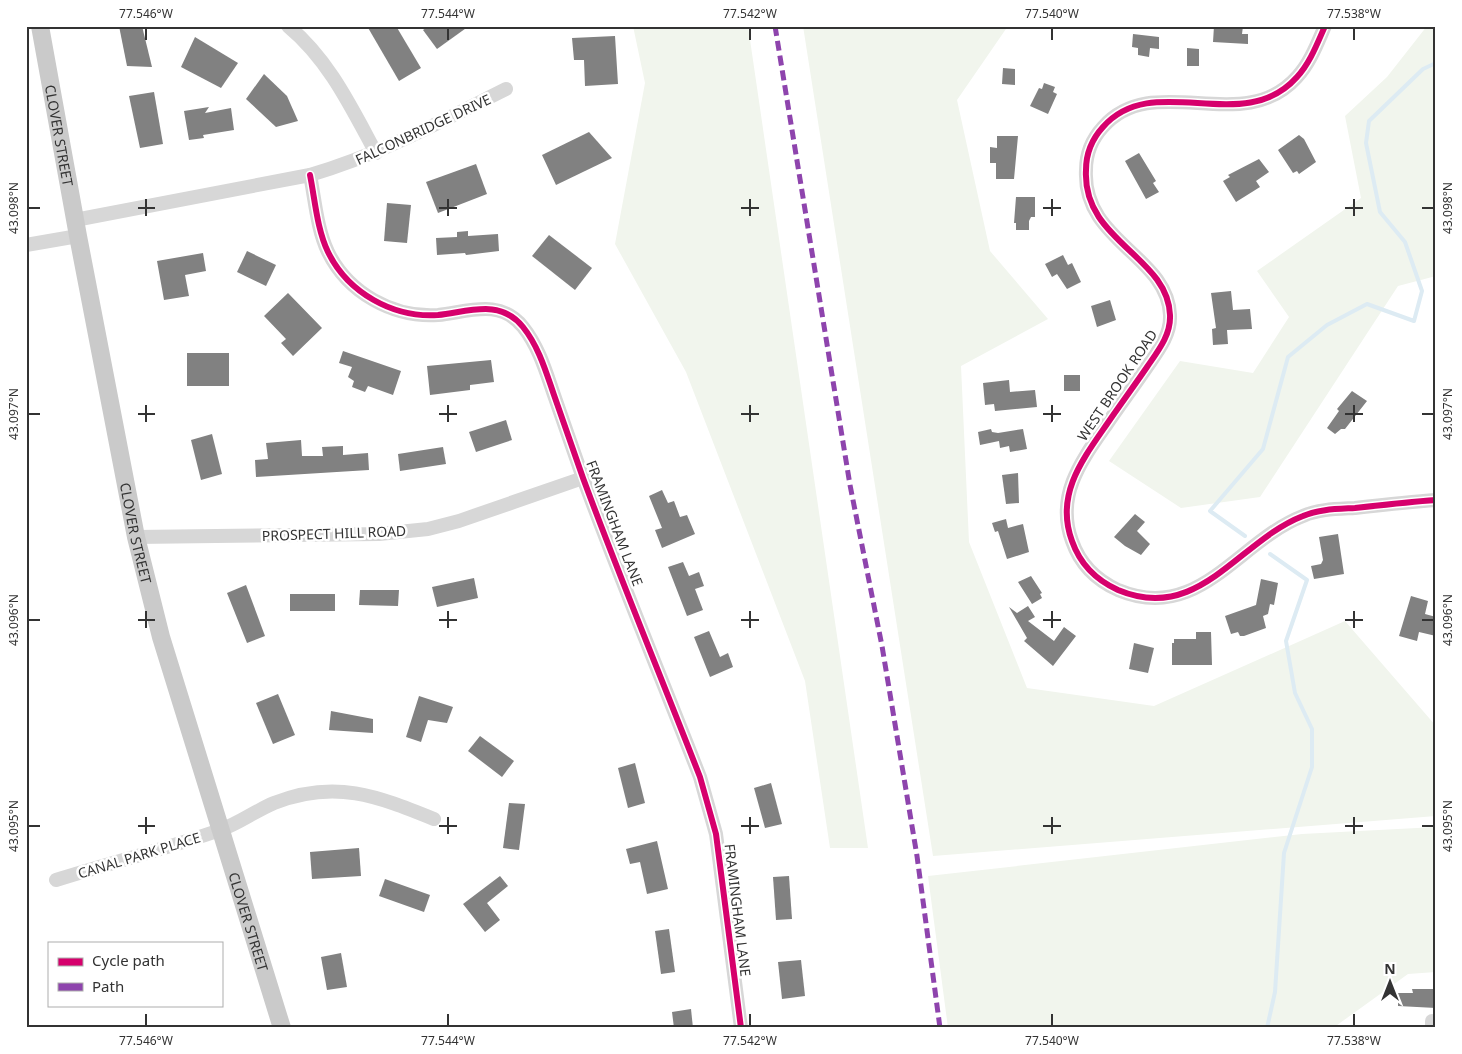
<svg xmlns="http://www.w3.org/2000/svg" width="1462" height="1054" font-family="'Noto Sans',sans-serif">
  <rect width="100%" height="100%" fill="#fff"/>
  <g fill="#f1f5ed">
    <path d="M633,26H748L868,848H830L805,681L686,372L615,244L645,83Z"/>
    <path d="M803,26H1008L957,100L990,251L1048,319L961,366L969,542L1027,688L1154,706L1345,621L1436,726V816L933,856Z"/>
    <path d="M1427,26H1436V276L1398,286L1260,497L1181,508L1109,461L1180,361L1253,373L1289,317L1257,271L1361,198L1345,116L1387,77Z"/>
    <path d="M1436,827V972L1408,974L1333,1028H948L928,876L1302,834Z"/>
  </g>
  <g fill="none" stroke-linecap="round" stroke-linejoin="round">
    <g stroke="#ddebf3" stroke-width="4">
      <path d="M1245,536L1210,511L1263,449L1288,357L1327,325L1367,304L1414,321L1422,291L1405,242L1380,212L1366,143L1369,121L1423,69L1436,63"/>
      <path d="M1267,1028L1275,992L1284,853L1312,767V729L1295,693L1286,641L1307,580L1270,554"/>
    </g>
  </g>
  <g fill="#818181">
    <path d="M119,26H142L152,67L127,66Z"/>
    <path d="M367,26H396L421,68L399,81Z"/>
    <path d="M429,26H469L437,49L423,30Z"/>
    <path d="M1214,26H1243L1242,34H1248V44L1213,42Z"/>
    <path d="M1133,34L1159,37V49L1150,48L1149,57L1138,55V48L1132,47Z"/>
    <path d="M615,36L618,84L585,86L584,60H574L572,38Z"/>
    <path d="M195,37L238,63L221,88L181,67Z"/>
    <path d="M1187,48L1199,49V66H1187Z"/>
    <path d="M1003,68L1015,69V85L1002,84Z"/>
    <path d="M264,74L287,96L298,121L276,127L246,99Z"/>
    <path d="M1044,83L1055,87L1053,92L1057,94L1048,114L1030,106L1039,88L1042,89Z"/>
    <path d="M154,92L163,144L140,148L129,96Z"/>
    <path d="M209,107L205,113L231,108L234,130L203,135L204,138L189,140L184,111Z"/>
    <path d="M589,132L612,158L556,185L542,155Z"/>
    <path d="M1299,135L1304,139L1316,162L1299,174L1297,171L1293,173L1278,150Z"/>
    <path d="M997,136H1018L1014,179H996V163H990V147L997,148Z"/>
    <path d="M1139,153L1156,181L1153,183L1159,192L1146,199L1125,161Z"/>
    <path d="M1259,159L1269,172L1256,181L1260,187L1236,202L1223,181L1230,177L1228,175Z"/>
    <path d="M476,164L487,194L438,213L426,182Z"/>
    <path d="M1016,197H1035V217H1031L1029,221V230H1016V223H1014Z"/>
    <path d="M387,203L411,205L407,243L384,241Z"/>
    <path d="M468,231V236L498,234L499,251L466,255L465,253L437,255L436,238L457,237V232Z"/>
    <path d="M549,235L592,268L575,290L532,256Z"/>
    <path d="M247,251L276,265L266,286L237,272Z"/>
    <path d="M203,253L206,271L185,275L189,296L164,300L157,261Z"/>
    <path d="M1063,255L1068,265L1072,263L1081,282L1067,289L1057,274L1052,277L1045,264Z"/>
    <path d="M1231,291L1233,310L1250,309L1252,329L1227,330L1228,344L1213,345L1212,329L1216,328L1211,293Z"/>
    <path d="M288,293L322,328L293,356L281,343L286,339L264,316Z"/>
    <path d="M1110,300L1116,320L1097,327L1091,306Z"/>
    <path d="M343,351L401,371L393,395L368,386L365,392L352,387L354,381L348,377L352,367L339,363Z"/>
    <rect x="187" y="353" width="42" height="33"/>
    <path d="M491,360L494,382L470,385V390L430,395L427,366Z"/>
    <rect x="1064" y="375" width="16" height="16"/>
    <path d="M1009,380L1010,392L1035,390L1037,407L995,411L994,404L985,405L983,383Z"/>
    <path d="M1352,391L1367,401L1345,429H1341L1335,434L1327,428L1339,411L1337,409Z"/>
    <path d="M506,420L512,440L476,452L469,432Z"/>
    <path d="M991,429L992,432L998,433L1023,429L1027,449L1010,452L1009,446L1000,448L999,441L980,445L978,432Z"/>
    <path d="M212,434L222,474L201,480L191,440Z"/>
    <path d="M301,440L302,456H323L322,447L343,446V455L368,453L369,470L256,477L255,460L268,459L266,443Z"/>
    <path d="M443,447L446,464L400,471L398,454Z"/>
    <path d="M1018,473L1019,503L1006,504L1002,475Z"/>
    <path d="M662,490L668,503L674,501L680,517L687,515L695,534L662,548L655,530L662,528L649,496Z"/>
    <path d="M1135,514L1145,522L1137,531L1150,544L1141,555L1125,546L1114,537Z"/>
    <path d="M1006,519L1008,528L1023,524L1029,552L1007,559L998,531L995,532L992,523Z"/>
    <path d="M1338,534L1344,574L1314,579L1311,566L1321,564L1323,560L1319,537Z"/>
    <path d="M683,562L689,576L699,572L704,586L695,589L703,610L687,616L668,567Z"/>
    <path d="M1031,576L1042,593L1040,594L1042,598L1032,604L1018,582Z"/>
    <path d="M474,578L478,598L437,607L432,587Z"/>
    <path d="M1261,579L1278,583L1274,605L1270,604L1268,614L1263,616L1266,628L1244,636H1240L1238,632L1231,634L1225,616L1256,605Z"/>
    <path d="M246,585L265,636L247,643L227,593Z"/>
    <path d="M360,590H399L398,606L359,605Z"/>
    <rect x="290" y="594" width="45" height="17"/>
    <path d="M1411,596L1428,601L1425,614L1436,617V636L1419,632L1417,641L1399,636Z"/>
    <path d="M1028,606L1035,617L1028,621L1054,641L1064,627L1076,636L1053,666L1024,641L1027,638L1009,607L1017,613Z"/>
    <path d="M709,631L720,657L728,653L733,667L710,677L694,637Z"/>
    <path d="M1196,632H1211L1212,665H1172V643H1174V639H1196Z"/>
    <path d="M1134,643L1154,648L1148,673L1129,669Z"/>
    <path d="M278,694L295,735L273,744L256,703Z"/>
    <path d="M419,696L453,707L447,723L428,720L421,742L406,737Z"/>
    <path d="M331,711L373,719V733L329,730Z"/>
    <path d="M480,736L514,761L502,777L468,751Z"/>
    <path d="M635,763L645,803L628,808L618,768Z"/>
    <path d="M771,783L782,824L765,828L754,788Z"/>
    <path d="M509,803L525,804L519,850L503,848Z"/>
    <path d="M657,841L668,889L647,894L640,862L630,864L626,849Z"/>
    <path d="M359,848L361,876L312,879L310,852Z"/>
    <path d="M500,876L508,886L487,903L500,920L485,932L463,904Z"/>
    <path d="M789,876L792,919L776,920L773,877Z"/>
    <path d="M385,879L430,895L424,912L379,896Z"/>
    <path d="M669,929L675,972L661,974L655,931Z"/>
    <path d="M341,953L347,987L327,990L321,957Z"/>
    <path d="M801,960L805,996L782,999L778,962Z"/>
    <path d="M1412,989H1436V1008L1398,1006V993H1413Z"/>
    <path d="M691,1009L693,1028H674L672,1012Z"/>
  </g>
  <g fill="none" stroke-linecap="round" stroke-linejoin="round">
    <g stroke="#d7d7d7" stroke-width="14">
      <path d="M288,26C329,60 351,107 376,153"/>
      <path d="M1325,26C1317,44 1310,63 1297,77C1243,138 1154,69 1103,127C1092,139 1086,154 1086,170C1082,241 1168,256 1170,315C1171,335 1158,351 1147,367C1134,386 1120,405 1107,424C1082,460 1055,495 1072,541C1080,564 1096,580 1118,590C1199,624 1238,541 1303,516C1319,509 1337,509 1355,508C1382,505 1409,502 1436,500"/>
      <path d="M310,175C315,200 317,229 328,252C348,293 393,318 438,315C468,312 500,298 523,327C539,347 546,372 554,395C564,423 573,450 583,478C620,578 661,677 700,777L716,834L741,1028"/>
      <path d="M75,220L310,175C379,155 442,121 506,89"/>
      <path d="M26,245L78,236"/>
      <path d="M136,537L379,534L428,529L459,521L583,478"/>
      <path d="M56,880C110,863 166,849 220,830C238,824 255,811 274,803C335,779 377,796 434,819"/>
      <path d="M1432,1021V1028"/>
    </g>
    <path stroke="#cacaca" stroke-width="18" id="s1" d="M40,26L78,236L136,537L161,637L282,1028"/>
    <path stroke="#8e44ad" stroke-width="5" stroke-dasharray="10 5" stroke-linecap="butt" d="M775,26L850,485L882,646L917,856L940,1028"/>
    <g stroke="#fff" stroke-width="9">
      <g id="cycleway">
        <path d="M1325,26C1317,44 1310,63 1297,77C1243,138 1154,69 1103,127C1092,139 1086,154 1086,170C1082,241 1168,256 1170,315C1171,335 1158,351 1147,367C1134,386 1120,405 1107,424C1082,460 1055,495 1072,541C1080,564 1096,580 1118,590C1199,624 1238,541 1303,516C1319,509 1337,509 1355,508C1382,505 1409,502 1436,500"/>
        <path d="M310,175C315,200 317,229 328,252C348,293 393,318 438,315C468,312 500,298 523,327C539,347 546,372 554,395C564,423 573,450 583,478C620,578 661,677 700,777L716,834L741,1028"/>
      </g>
    </g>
    <use href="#cycleway" stroke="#d6006c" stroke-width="6"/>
  </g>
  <path fill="none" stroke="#333" stroke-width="2" d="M146,28V40M448,28V40M750,28V40M1052,28V40M1354,28V40M146,199V216M448,199V216M750,199V216M1052,199V216M1354,199V216M28,208H40M138,208H155M439,208H457M741,208H759M1043,208H1061M1345,208H1363M1422,208H1434M146,405V422M448,405V422M750,405V422M1052,405V422M1354,405V422M28,414H40M138,414H155M439,414H457M741,414H759M1043,414H1061M1345,414H1363M1422,414H1434M146,611V628M448,611V628M750,611V628M1052,611V628M1354,611V628M28,620H40M138,620H155M439,620H457M741,620H759M1043,620H1061M1345,620H1363M1422,620H1434M146,817V834M448,817V834M750,817V834M1052,817V834M1354,817V834M28,826H40M138,826H155M439,826H457M741,826H759M1043,826H1061M1345,826H1363M1422,826H1434M146,1014V1026M448,1014V1026M750,1014V1026M1052,1014V1026M1354,1014V1026"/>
  <g text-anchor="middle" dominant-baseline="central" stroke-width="5" stroke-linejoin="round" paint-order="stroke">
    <g font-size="14" fill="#333" stroke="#fff">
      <text transform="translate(423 129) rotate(-25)">FALCONBRIDGE DRIVE</text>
      <text stroke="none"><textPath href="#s1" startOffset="111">CLOVER STREET</textPath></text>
      <text transform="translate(1117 385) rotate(-56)">WEST BROOK ROAD</text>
      <text transform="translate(615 523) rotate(69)">FRAMINGHAM LANE</text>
      <text stroke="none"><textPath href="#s1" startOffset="516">CLOVER STREET</textPath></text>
      <text transform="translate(334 533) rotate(-2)">PROSPECT HILL ROAD</text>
      <text transform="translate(139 855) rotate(-17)">CANAL PARK PLACE</text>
      <text transform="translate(738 910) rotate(83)">FRAMINGHAM LANE</text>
      <text stroke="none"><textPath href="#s1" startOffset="921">CLOVER STREET</textPath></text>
    </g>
  </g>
  <rect width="1462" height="1054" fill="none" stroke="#ffffff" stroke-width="55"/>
  <rect x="48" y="942" width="175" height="65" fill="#ffffff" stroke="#adadad"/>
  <rect x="58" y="958" width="25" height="8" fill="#d6006c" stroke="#adadad"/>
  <text x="92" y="966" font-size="15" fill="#333333">Cycle path</text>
  <rect x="58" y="983" width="25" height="8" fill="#8e44ad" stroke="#adadad"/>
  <text x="92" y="992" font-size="15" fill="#333333">Path</text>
  <g transform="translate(1390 982)" stroke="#ffffff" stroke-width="4" paint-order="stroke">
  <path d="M0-4L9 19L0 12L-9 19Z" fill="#333333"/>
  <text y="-8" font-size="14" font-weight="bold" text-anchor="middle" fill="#333333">N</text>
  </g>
  <rect x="28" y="28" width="1406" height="998" fill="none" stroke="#333" stroke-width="2"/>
  <g font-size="12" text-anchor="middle" fill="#333">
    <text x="146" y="18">77.546°W</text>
    <text x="448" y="18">77.544°W</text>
    <text x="750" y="18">77.542°W</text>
    <text x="1052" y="18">77.540°W</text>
    <text x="1354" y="18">77.538°W</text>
    <text transform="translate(14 208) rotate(-90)" y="4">43.098°N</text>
    <text transform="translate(1448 208) rotate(-90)" y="4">43.098°N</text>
    <text transform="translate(14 414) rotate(-90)" y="4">43.097°N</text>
    <text transform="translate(1448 414) rotate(-90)" y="4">43.097°N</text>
    <text transform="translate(14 620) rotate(-90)" y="4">43.096°N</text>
    <text transform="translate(1448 620) rotate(-90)" y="4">43.096°N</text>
    <text transform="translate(14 826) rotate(-90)" y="4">43.095°N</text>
    <text transform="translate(1448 826) rotate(-90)" y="4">43.095°N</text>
    <text x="146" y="1045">77.546°W</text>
    <text x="448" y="1045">77.544°W</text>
    <text x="750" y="1045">77.542°W</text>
    <text x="1052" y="1045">77.540°W</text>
    <text x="1354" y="1045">77.538°W</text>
  </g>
</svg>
